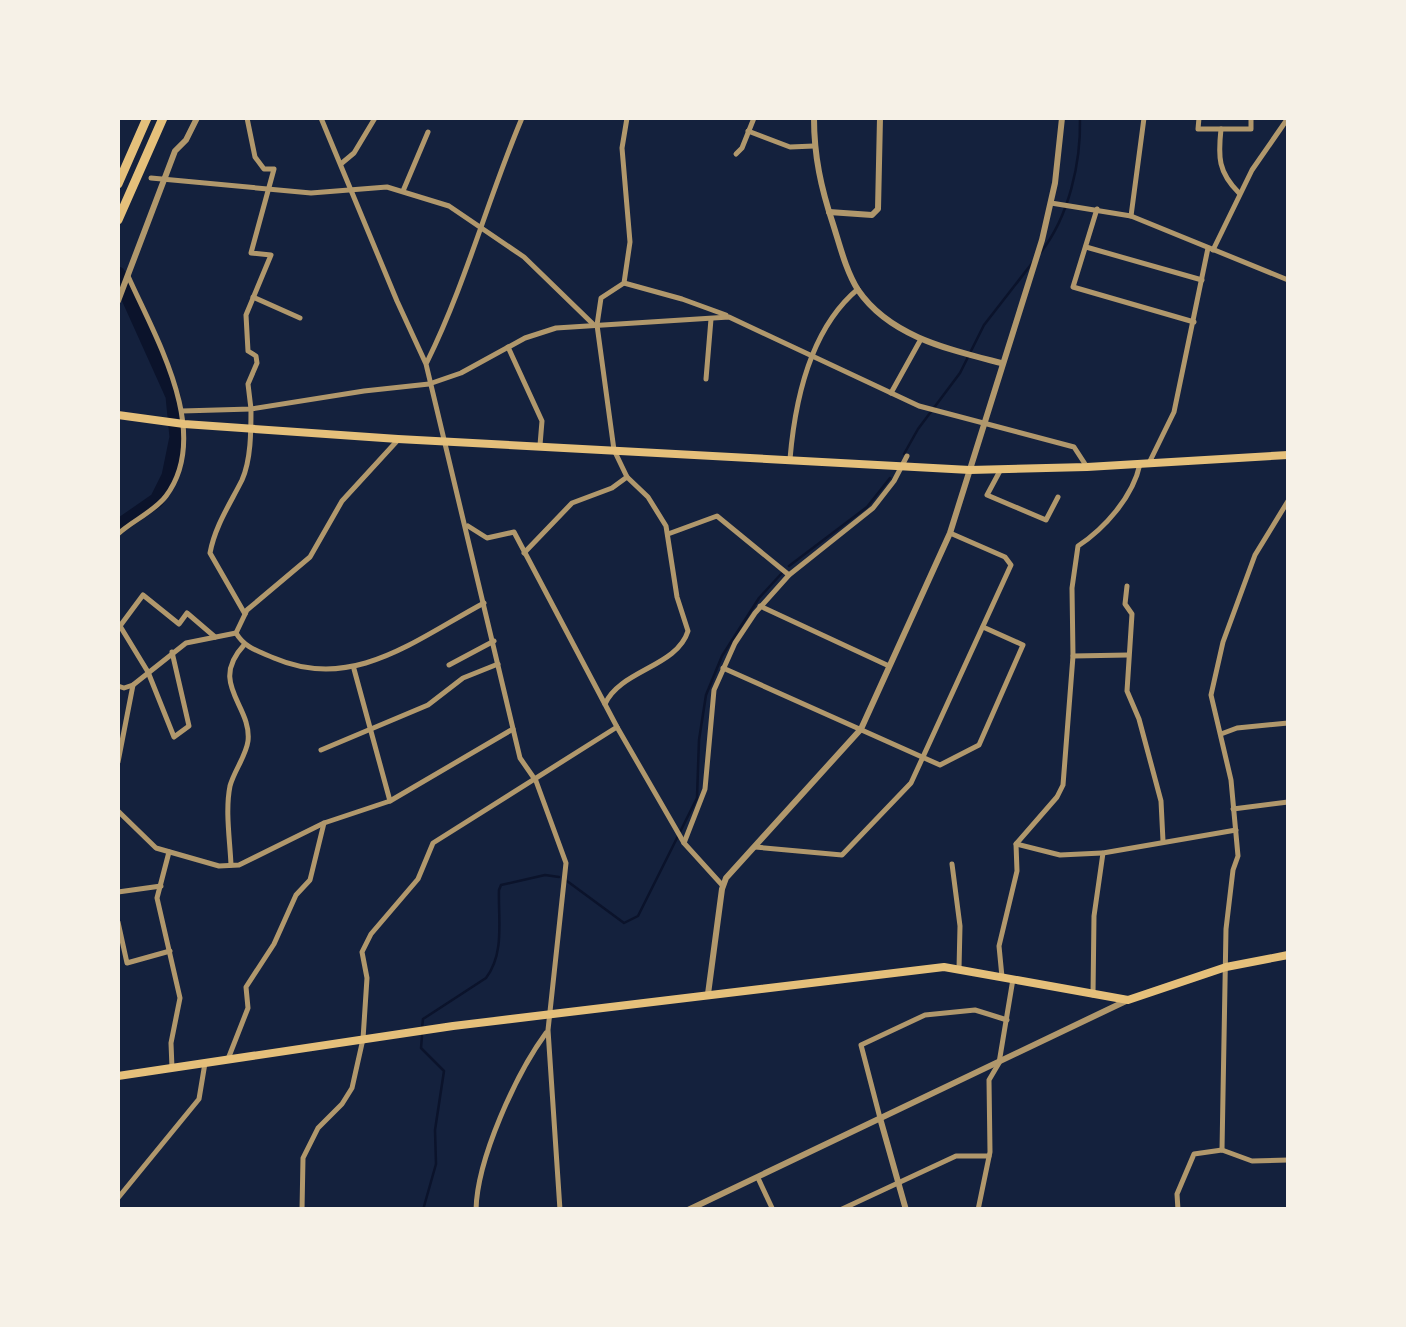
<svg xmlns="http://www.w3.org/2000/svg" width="1406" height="1327" font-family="Mulish,sans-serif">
  <rect width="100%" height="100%" fill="#14213d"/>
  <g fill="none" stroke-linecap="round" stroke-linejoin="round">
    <g stroke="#0b132b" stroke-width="2.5">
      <path d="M1041,252C1069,216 1081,163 1080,118"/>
      <path d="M904,454L918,429L960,373L984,325L1033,262"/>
      <path d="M789,566L867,507L890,478"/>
      <path d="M567,881L624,923L638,916L697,798L699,740L706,695L722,656L759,598L782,573"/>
      <path d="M422,1028L423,1019L486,978C505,953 498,919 499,890L501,885L545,875L559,877"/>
      <path d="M422,1036L421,1048L444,1071L435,1130L436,1164L423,1210"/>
    </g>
    <path stroke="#0b132b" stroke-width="15" d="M118,274L173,396L177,437L169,476L157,500L118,527"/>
    <g stroke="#b1986c" stroke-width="5">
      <path d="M321,118L397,301L426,364L520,758L536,781L566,863L548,1030L560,1210"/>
      <path d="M1199,118L1198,129H1251V118"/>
      <path d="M1221,129C1218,157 1218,172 1239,193"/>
      <path d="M748,131L790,147L814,146"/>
      <path d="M736,154L742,148L754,118"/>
      <path d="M342,163L354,153L375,118"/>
      <path d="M151,178L311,193L387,187L449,206L524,257L594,325"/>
      <path d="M403,191L428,132"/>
      <path d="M1051,203L1131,216L1288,280"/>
      <path d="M1097,209L1073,287L1194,322"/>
      <path d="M1131,216L1144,118"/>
      <path d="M1086,247L1202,280"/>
      <path d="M1213,250L1252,170L1288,118"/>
      <path d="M624,283L682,299L726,315"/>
      <path d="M253,297L300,318"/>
      <path d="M508,347L542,421L540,445"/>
      <path d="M427,362C466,283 488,198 522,118"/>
      <path d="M706,379L711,319"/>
      <path d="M891,393L921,339"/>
      <path d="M182,411L251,409L248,384L257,363L256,356L248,351L246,315L271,255L251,253L274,169H264L255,157L247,118"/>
      <path d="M790,459C795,400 810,329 858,289"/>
      <path d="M1150,461L1174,412L1208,248"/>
      <path d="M1001,469L987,495L1046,520L1058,497"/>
      <path d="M468,526L487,538L514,532L617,727L684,843L723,886"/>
      <path d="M118,534C132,521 155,511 166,496C213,433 155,337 128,276"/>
      <path d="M668,534L717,516L789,575"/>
      <path d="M524,553L572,503L612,488L627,477"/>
      <path d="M1127,586L1125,604L1132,614L1127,691L1139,719L1161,801L1163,841"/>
      <path d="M760,606L889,666"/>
      <path d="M245,614L210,553C215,526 230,504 242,480C251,460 251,431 251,409L364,391L429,384L461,373L525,338L556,328L729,317L919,406L1074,447L1087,467"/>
      <path d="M236,633C245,648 258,651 274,658C353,692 415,640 484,603"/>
      <path d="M172,652L189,726L174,737L148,672L120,626L143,595L179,624L187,613L215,637"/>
      <path d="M1073,656L1128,655"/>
      <path d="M449,665L494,641"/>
      <path d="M723,668L940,765L979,745L1023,645L983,627"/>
      <path d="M354,669L390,801"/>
      <path d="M118,686L124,688L133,685"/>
      <path d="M605,704C620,670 677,667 688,631L677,597L666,526L648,497L627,477L614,450L597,325L601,298L624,283L630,242L622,148L627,118"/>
      <path d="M1221,734L1237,728L1288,723"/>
      <path d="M321,750L428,705L463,678L498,664"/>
      <path d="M118,762L133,685L186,643L236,633L247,610L310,557L342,501L397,441"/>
      <path d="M1233,809L1288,802"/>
      <path d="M118,811L156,848L219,866L239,865L324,823L390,801L513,729"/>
      <path d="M684,843L705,789L714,690L735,643L755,613L789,575L873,508L894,481L907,456"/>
      <path d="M1016,844L1060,855L1102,853"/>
      <path d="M755,847L842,855L911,783L1011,565L1005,557L950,533"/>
      <path d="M169,852L157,898L180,998L171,1043L172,1068"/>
      <path d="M952,864L960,926L959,969"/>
      <path d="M231,865C230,840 225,811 230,786C234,771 246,756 248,741C252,705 208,684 244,645"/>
      <path d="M118,892L161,886"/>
      <path d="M118,922L127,963L170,951"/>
      <path d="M1002,977L999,946L1017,871L1016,844L1057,797L1063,785L1073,656L1072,588L1078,546C1104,529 1133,497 1140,464"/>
      <path d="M1093,995L1094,916L1103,853L1236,830"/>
      <path d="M228,1059L248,1008L246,987L274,944L296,895L310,880L324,823"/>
      <path d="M880,1118L861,1045L925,1015L975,1010L1007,1020"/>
      <path d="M1222,1150L1226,929L1233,870L1238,856L1231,780L1211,695L1223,642L1255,555L1288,501"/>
      <path d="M758,1178L773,1210"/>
      <path d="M118,1198L199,1099L205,1063"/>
      <path d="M302,1210L303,1158L318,1128L342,1104L352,1088L363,1039L367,978L362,952L371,934L418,879L433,843L617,727"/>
      <path d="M476,1210C477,1159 516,1074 546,1033"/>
      <path d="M840,1210L956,1156H989"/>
      <path d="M978,1210L990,1152L989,1080L999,1063L1013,979"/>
      <path d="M1178,1210L1177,1194L1194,1154L1222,1150L1252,1161L1288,1160"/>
    </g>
    <g stroke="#b1986c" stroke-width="6">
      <path d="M814,118C814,156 821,188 833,224C840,246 846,271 858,290C890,337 951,350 1001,363"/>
      <path d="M829,212L872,215L878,209L880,118"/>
      <path d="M118,301L175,151L186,140L197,118"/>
      <path d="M708,994L722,889L726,878L861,729L950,533L1042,240L1055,183L1062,118"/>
      <path d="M880,1118L906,1210"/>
      <path d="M688,1210L1128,1000"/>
    </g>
    <g stroke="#e5c07b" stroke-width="8">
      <path d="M118,415L184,424L398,439L970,470L1087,467L1288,455"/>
      <path d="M118,1076L453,1026L944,967L1128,1000L1226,967L1288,955"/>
    </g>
    <g stroke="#e5c07b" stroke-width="9">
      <path d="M118,184L147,118"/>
      <path d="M118,220L163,118"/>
    </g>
  </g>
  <rect width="1406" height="1327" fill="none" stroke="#f6f1e7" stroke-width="240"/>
</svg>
